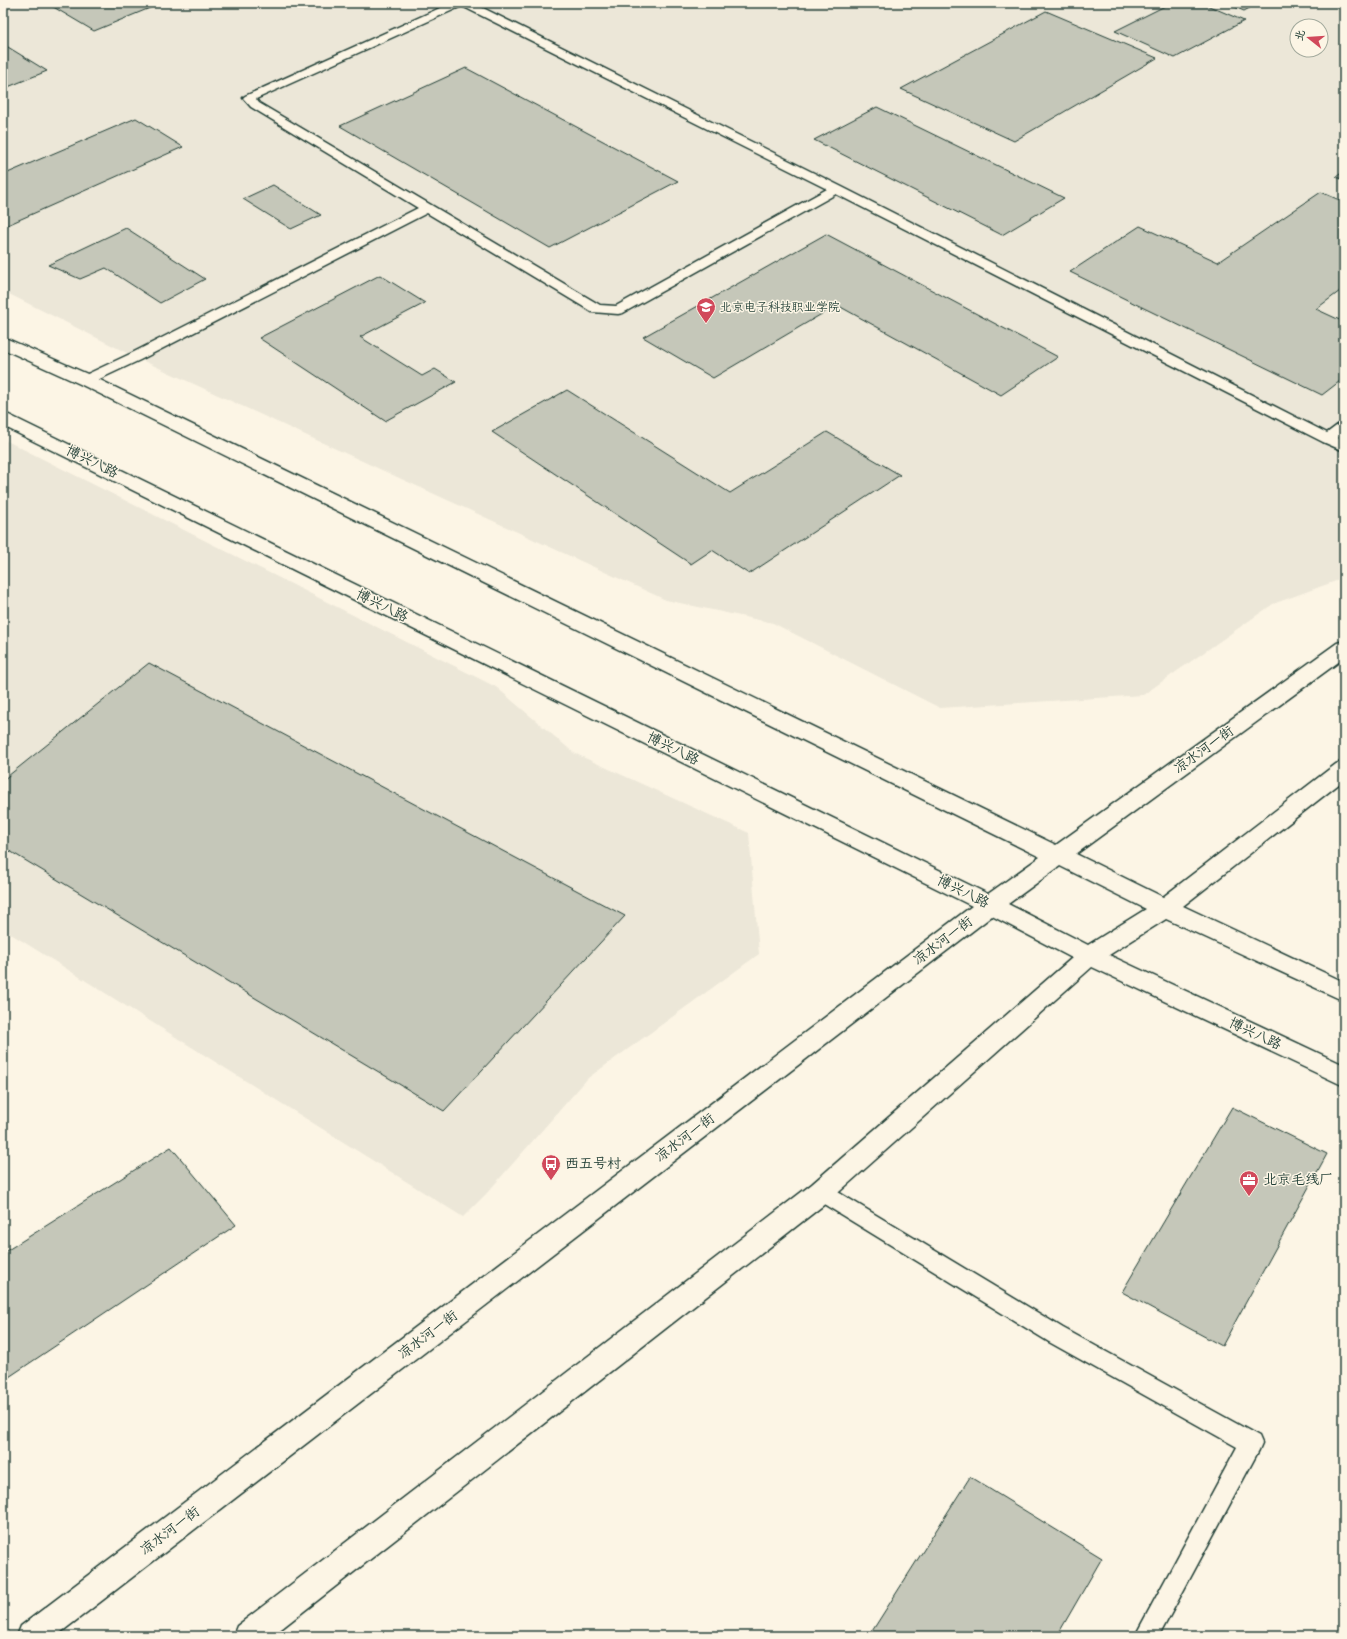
<svg xmlns="http://www.w3.org/2000/svg" width="1347" height="1639" font-family="Kalam,'LXGW WenKai TC',sans-serif">
  <rect width="100%" height="100%" fill="#fcf5e5"/>
  <filter id="ink" filterUnits="userSpaceOnUse"><feTurbulence type="fractalNoise" baseFrequency=".025" numOctaves="2"/><feDisplacementMap in="SourceGraphic" scale="8" xChannelSelector="R" yChannelSelector="G"/><feConvolveMatrix kernelMatrix="1 2 1 2 8 2 1 2 1" color-interpolation-filters="sRGB"/></filter>
  <g filter="url(#ink)">
    <g fill="#ece7d8" fill-rule="evenodd">
      <path d="M3,3H1344V578L1273,604L1143,695L940,708L773,623L666,600L135,357L3,291ZM1297,26H1321V50H1297Z"/>
      <path d="M3,439L496,687L574,753L749,833L759,954L588,1078L486,1194L463,1217L3,929Z"/>
    </g>
    <g fill="#c5c7b9" stroke="#1f3d34">
      <path d="M55,3H162L94,31L50,5Z"/>
      <path d="M1171,3H1202L1244,21L1175,58L1115,31Z"/>
      <path d="M1225,3H1259L1244,11Z"/>
      <path d="M1046,11L1157,58L1014,141L901,89Z"/>
      <path d="M3,44L47,71L3,89Z"/>
      <path d="M466,68L678,181L550,248L340,126Z"/>
      <path d="M877,107L1064,198L1002,235L814,140Z"/>
      <path d="M136,118L183,147L3,227V175Z"/>
      <path d="M1344,171V180L1336,177Z"/>
      <path d="M273,185L321,215L291,229L243,199Z"/>
      <path d="M1321,192L1344,202V288L1316,309L1344,322V378L1322,395L1070,272L1140,226L1218,262Z"/>
      <path d="M126,228L205,279L160,303L106,268L80,279L48,265Z"/>
      <path d="M826,234L1058,357L1001,395L837,305L713,378L643,337Z"/>
      <path d="M380,275L425,303L360,337L422,376L435,369L456,382L385,421L259,338Z"/>
      <path d="M567,390L730,493L827,432L900,475L749,574L712,550L691,564L492,432Z"/>
      <path d="M149,663L625,916L444,1111L3,847V780Z"/>
      <path d="M1232,1107L1327,1154L1222,1346L1122,1292Z"/>
      <path d="M171,1147L236,1225L3,1381V1253Z"/>
      <path d="M970,1477L1102,1558L1057,1636H869Z"/>
    </g>
    <g fill="none" stroke-linecap="round" stroke-linejoin="round">
      <g stroke="#1f3d34" stroke-width="3">
        <g id="service">
          <path d="M451,3H473L840,186L1327,433L1339,424L1344,423V434L1338,438L1344,441V451L1323,442L836,194L623,313L618,314L592,312L427,213L140,360L91,383L86,384L81,383L79,380L81,377L130,354L418,208L251,107L243,98L245,96ZM462,6L827,189L616,306L600,305L259,103L256,99Z"/>
          <path d="M821,1184L828,1186L1063,1328L1259,1436L1262,1443L1259,1450L1159,1636H1135L1237,1447L1049,1342L814,1198L811,1192L814,1186Z"/>
        </g>
      </g>
      <g stroke="#1f3d34" stroke-width="3">
        <path id="secondary" d="M3,337L92,376L1056,845L1337,643L1344,641V658L1076,854L1163,897L1336,764L1344,761V780L1183,906L1344,982V1001L1166,919L1109,955L1344,1065V1086L1092,967L830,1200L272,1636H233L237,1626L812,1184L1072,958L992,916L56,1636H17L21,1626L972,906L3,426V414L9,415L988,894L1040,857L80,384L3,349ZM1060,866L1146,909L1088,945L1008,904Z"/>
      </g>
      <use href="#service" fill="#fcf5e5" fill-rule="evenodd"/>
      <use href="#secondary" fill="#fcf5e5" fill-rule="evenodd"/>
    </g>
  </g>
  <defs>
    <g id="university-pin" transform="scale(1)"><path d="M0 17L-7.5 6A9.5 9.5 0 1 1 7.5 6Z" fill="#d1495b" stroke="#fcf5e5"/><path d="M0-5L7-2L0 1L-7-2ZM-4 1L0 2.5L4 1V4Q0 6-4 4Z" fill="#fff"/></g>
    <g id="bus-pin" transform="scale(1)"><path d="M0 17L-7.5 6A9.5 9.5 0 1 1 7.5 6Z" fill="#d1495b" stroke="#fcf5e5"/><path d="M-5-6H5V4H4V6H2V4H-2V6H-4V4H-5ZM-3.5-4V0h7V-4ZM-3.5 1.2v1.5H-2V1.2ZM2 1.2v1.5H3.5V1.2Z" fill="#fff"/></g>
    <g id="office-pin" transform="scale(1)"><path d="M0 17L-7.5 6A9.5 9.5 0 1 1 7.5 6Z" fill="#d1495b" stroke="#fcf5e5"/><path d="M-6-3h4V-5.5h4V-3h4V5H-6ZM-1-4.5V-3h2v-1.5ZM-6 0V1H6V0Z" fill="#fff"/></g>
  </defs>
  <g fill-rule="evenodd">
    <use href="#university-pin" x="706" y="307"/>
    <use href="#bus-pin" x="551" y="1164"/>
    <use href="#office-pin" x="1249" y="1180"/>
  </g>
  <g text-anchor="middle" dominant-baseline="central" stroke-width="3" stroke-linejoin="round" paint-order="stroke">
    <g font-size="12" fill="#1f3d34" stroke="#fcf5e5" text-anchor="start">
      <text x="720" y="307">北京电子科技职业学院</text>
    </g>
    <g font-size="14" fill="#1f3d34" stroke="#fcf5e5">
      <text transform="translate(92 462) rotate(26)">博兴八路</text>
      <text transform="translate(382 606) rotate(26)">博兴八路</text>
      <text transform="translate(673 749) rotate(26)">博兴八路</text>
      <text transform="translate(1204 750) rotate(-36)">凉水河一街</text>
      <text transform="translate(963 892) rotate(26)">博兴八路</text>
      <text transform="translate(943 941) rotate(-37)">凉水河一街</text>
      <text transform="translate(1255 1034) rotate(25)">博兴八路</text>
      <text transform="translate(685 1138) rotate(-37)">凉水河一街</text>
      <text transform="translate(428 1335) rotate(-37)">凉水河一街</text>
      <text transform="translate(170 1531) rotate(-37)">凉水河一街</text>
    </g>
    <g font-size="14" fill="#1f3d34" stroke="#fcf5e5" text-anchor="start">
      <text x="565" y="1164">西五号村</text>
      <text x="1263" y="1180">北京毛线厂</text>
    </g>
  </g>
  <rect width="1347" height="1639" fill="none" stroke="#fcf5e5" stroke-width="16"/>
  <rect x="8" y="8" width="1331" height="1623" fill="none" stroke="#1f3d34" stroke-width="1.5" filter="url(#ink)"/>
  <g transform="translate(1309 38) rotate(287)"><circle r="19" fill="#fcf5e5" stroke="#a4ab9e"/>
  <path d="M0-3L7 15L0 10L-7 15Z" fill="#d1495b"/>
  <text y="-6" font-size="11" font-weight="bold" text-anchor="middle" fill="#1f3d34">北</text>
  </g>
</svg>
